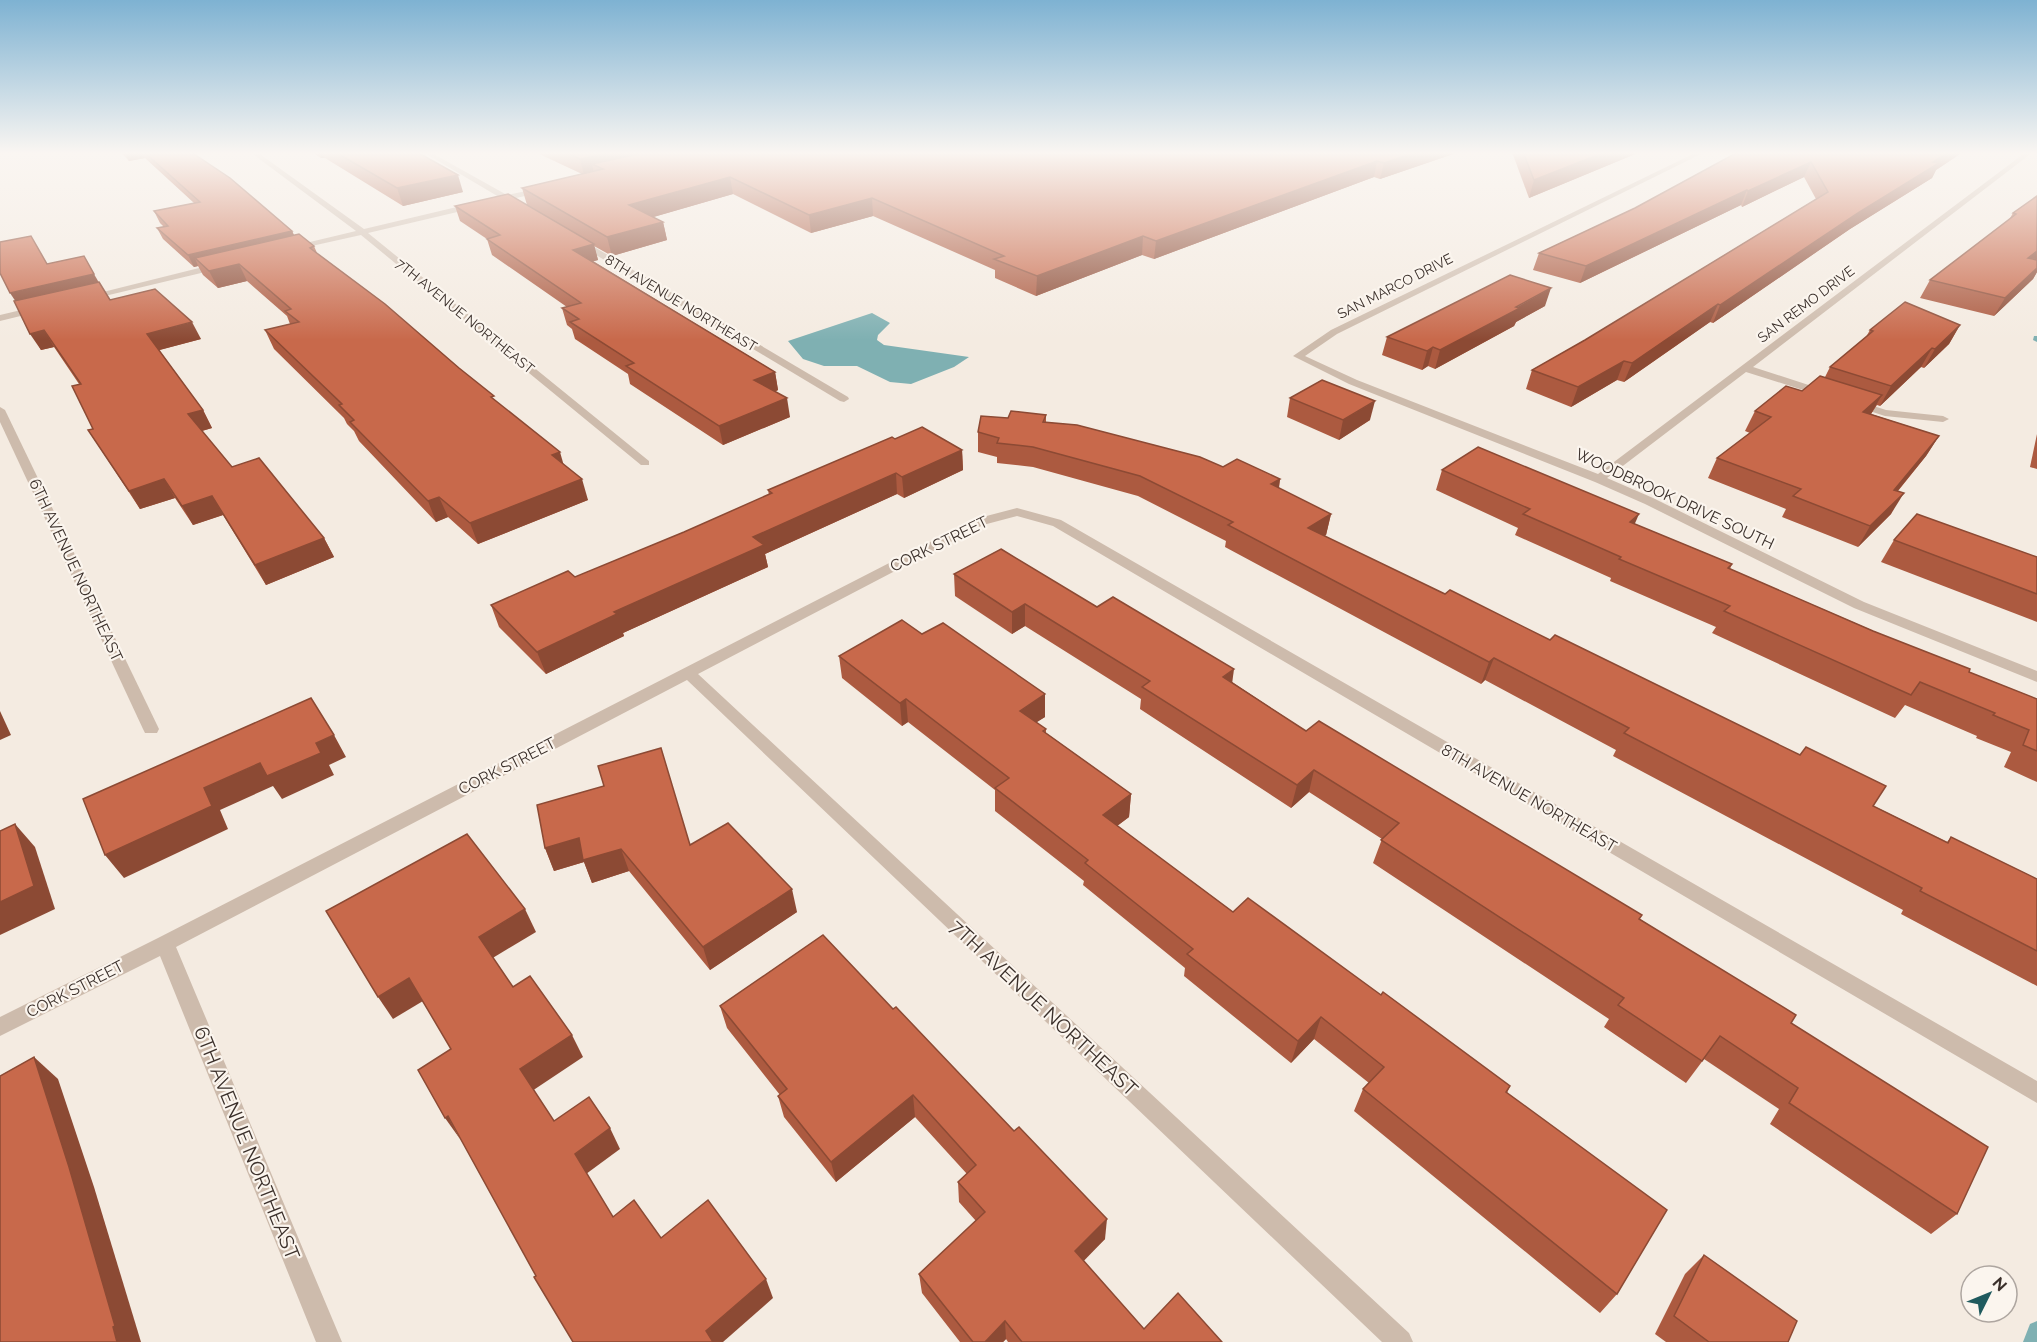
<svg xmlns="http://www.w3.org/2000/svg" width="2037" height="1342" font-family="Raleway,sans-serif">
  <rect width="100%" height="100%" fill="#f4ebe1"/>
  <path fill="#7fb0b2" d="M872,313L890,323L878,335L877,340L884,345L969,357L954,367L911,384L890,382L857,366H824L803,359L788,341Z"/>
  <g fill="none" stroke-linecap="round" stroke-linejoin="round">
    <g fill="#7fb0b2" fill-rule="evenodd">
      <path d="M2034,336H2037V342L2033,340Z"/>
      <path d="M2037,1321V1342H2023L2030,1324Z"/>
    </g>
    <g fill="#cdbbac" fill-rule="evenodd">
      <path d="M250,152H257L364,229L499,197L423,152H430L507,195L546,187V191L512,199V202L504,201L368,233L649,461V465H641L361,235L289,251V247L356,231Z"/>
      <path d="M1697,152H1705L1337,334L1305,356L1357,380L1598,474L2026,152H2033L1753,367L1830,392V396H1822L1746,372L1607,478L1653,498L1864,602L2037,671V682L1854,608L1645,504L1595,482L1349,384L1293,356L1331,330Z"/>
      <path d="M579,238L848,397L849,399L844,402L840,401L576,243L575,241Z"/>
      <path d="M219,263L222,264V268L88,300L83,297Z"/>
      <path d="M38,306L43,309L41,311L0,321V315Z"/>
      <path d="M1855,400L1886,410L1943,416L1949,419L1943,422L1885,416L1851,405L1850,403Z"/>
      <path d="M0,407L5,410L159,729L157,733H145L143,729L0,422Z"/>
      <path d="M1017,508L1061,520L2037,1081V1103L1053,526L1017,516L983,525L698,674L1409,1333L1413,1342H1382L687,680L176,947L342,1342H316L160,956L0,1036V1017L158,938L975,519Z"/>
    </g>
  </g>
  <g fill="#ac5a40">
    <path d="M121,152H191L292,231L294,235L314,246L317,253L496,401L564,465L588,500L478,544L448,517L436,522L359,441L354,431L347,424L344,418L274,349L265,330L290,324L287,316L247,281L218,288L203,275L198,266L194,267L163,239L157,228L164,227L160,223L154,211L194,203L145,158L129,161Z"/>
    <path d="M312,152H418L463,192L403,206L325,158H321Z"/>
    <path d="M535,152H1459L1380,179L1374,177L1154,259L1142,255L1036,296L995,278V270L873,216L811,233L733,194L653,217L663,222L667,240L612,256L594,246L598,260L593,261L775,372L778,390L775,392L790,417L723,445L630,384L628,374L575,339L572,329L567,325L562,308L567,307L492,255L487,239L460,221L455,206L527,205L522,188L582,174Z"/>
    <path d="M1512,152H1640L1529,198Z"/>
    <path d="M1738,152H1963L1936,170L1932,178L1850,229L1713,323L1710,322L1624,382L1617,380L1571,407L1526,389L1532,370L1585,340L1816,199L1804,177L1742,207L1741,205L1580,283L1533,270L1539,253L1635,208Z"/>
    <path d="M2037,196V272L2033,279L1994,316L1920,298L1930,280L2009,220L2013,213Z"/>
    <path d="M47,264L99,282L110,300L201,339L159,350L203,410L212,428L202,431L232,467L324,538L334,557L266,585L223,515L193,525L175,498L140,509L88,430L93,429L79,384L54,347L41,350L15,301Z"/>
    <path d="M1545,306L1516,322L1514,326L1435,369L1428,366L1422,370L1382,355L1387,337Z"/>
    <path d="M1960,325L1949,344L1924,368L1921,367L1880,406L1877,405L1871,414L1939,436L1926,456L1898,491L1891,514L1858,547L1782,517L1786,509L1708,478L1717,458L1750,433L1745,431L1755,411L1802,391L1825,377L1830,367L1866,337L1870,330Z"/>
    <path d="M1290,398L1370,420L1339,440L1287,417Z"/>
    <path d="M1046,415V422L1223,467L1280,479L1279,488L1331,514L1326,535L1324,536L1947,842L1951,837L2037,879V986L1901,914L1903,910L1613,756L1616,750L1485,680L1481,684L1225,547L1226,541L1138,496L1033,467L997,463V457L978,452V432L1008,418Z"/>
    <path d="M2037,434V469L2030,467Z"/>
    <path d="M895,439L962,450L963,470L904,498L897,494L765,554L768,567L623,633L624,636L546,674L499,627L491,605L575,577L684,532L769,495L768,490Z"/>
    <path d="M1442,470L1635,524L1732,564L1730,569L1969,672L2037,699V782L2004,767L2011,752L1976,738L1977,736L1905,705L1895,718L1712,633L1716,627L1610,581L1611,578L1515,535L1518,528L1436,490Z"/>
    <path d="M1894,540L2037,557V622L1881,562Z"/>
    <path d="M954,574L1097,607L1232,682L1306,731L1640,919L1791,1023L1957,1214L1931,1234L1770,1124L1779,1109L1704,1059L1686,1083L1604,1027L1609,1019L1373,863L1382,839L1309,792L1291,808L1140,709L1141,699L1025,626L1012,634L955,596Z"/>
    <path d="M839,656L1045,717L1036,722L1046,729V733L1131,794L1129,817L1117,826L1233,912L1381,995L1510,1086L1507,1093L1617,1294L1600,1313L1354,1111L1363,1089L1369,1083L1314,1039L1291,1063L1184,976L1185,968L1083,885L1084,881L995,811V790L908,722L902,726L842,678Z"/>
    <path d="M690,845L797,912L710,970L629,871L592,883L584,862L554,871L545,848Z"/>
    <path d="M823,935L1105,1239L1083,1260L1144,1329L1222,1342H1008L1006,1339L1003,1342H960L922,1293L919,1274L976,1221L959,1202L958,1182L967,1174L915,1117L836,1182L784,1117L778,1096L780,1095L727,1028L720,1006Z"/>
    <path d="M1704,1255L1788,1342H1666L1655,1334L1685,1274Z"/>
  </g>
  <g fill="#8c4a34">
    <path d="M124,152H142L145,158L129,161Z"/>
    <path d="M318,152H322L325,158H321Z"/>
    <path d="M613,152H641L643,162L603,169L592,164L594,173L584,175L580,159Z"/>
    <path d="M1416,152H1459L1380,179L1384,163Z"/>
    <path d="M1605,152H1640L1529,198L1534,180Z"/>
    <path d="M1948,152H1963L1936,170L1932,178L1850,229L1713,323L1720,305Z"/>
    <path d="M1377,161L1374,177L1154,259L1156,241Z"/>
    <path d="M1811,162L1804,177L1742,207L1748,191Z"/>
    <path d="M458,175L463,192L403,206L397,188Z"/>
    <path d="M730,177L733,194L633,223L629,205Z"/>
    <path d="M1747,190L1741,205L1580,283L1586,266Z"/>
    <path d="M872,198L873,216L811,233L809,215Z"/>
    <path d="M663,222L667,240L612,256L607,237Z"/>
    <path d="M292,231L297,242L195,258L198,266L194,267L188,255Z"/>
    <path d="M1143,236L1142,255L1036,296L1037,276Z"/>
    <path d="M594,244L598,260L578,266L573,250Z"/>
    <path d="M2037,248V259L2028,258Z"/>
    <path d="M239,264L247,281L218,288L209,271Z"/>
    <path d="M2037,268V272L2033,279L1994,316L2005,298Z"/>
    <path d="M94,274L102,288L20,308L10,293Z"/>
    <path d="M1551,288L1545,306L1516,322L1514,326L1435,369L1440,350Z"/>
    <path d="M1718,304L1710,322L1624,382L1632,363Z"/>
    <path d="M192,322L201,339L156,351L147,334Z"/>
    <path d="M1960,325L1949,344L1924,368L1935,349Z"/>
    <path d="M44,330L54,347L41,350L30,334Z"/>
    <path d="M1433,347L1428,366L1422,370L1427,351Z"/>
    <path d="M1932,348L1921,367L1880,406L1891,386Z"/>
    <path d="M1624,361L1617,380L1571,407L1578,387Z"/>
    <path d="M775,372L778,390L757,398L754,380Z"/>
    <path d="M1882,395L1871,414L1853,432L1863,412Z"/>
    <path d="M787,398L790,417L723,445L719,426Z"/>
    <path d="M1375,401L1370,420L1339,440L1343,420Z"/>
    <path d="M203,410L212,428L198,432L188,414Z"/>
    <path d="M1939,436L1926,456L1882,510L1894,490Z"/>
    <path d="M962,450L963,470L904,498L902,477Z"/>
    <path d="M560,452L566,473L552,455Z"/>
    <path d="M896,473L897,494L765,554L768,567L623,633L624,636L546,674L537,652L614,612L753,537Z"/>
    <path d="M164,479L175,498L140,509L129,491Z"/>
    <path d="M582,479L588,500L478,544L470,523Z"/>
    <path d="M1280,479L1277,499L1271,484Z"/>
    <path d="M1904,493L1891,514L1858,547L1870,526Z"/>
    <path d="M212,496L223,515L193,525L182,506Z"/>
    <path d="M439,497L448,517L436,522L428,501Z"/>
    <path d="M1331,514L1326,535L1304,549L1308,528Z"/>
    <path d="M1639,514L1630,535V522Z"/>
    <path d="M324,538L334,557L266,585L255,565Z"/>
    <path d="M1025,604V626L1012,634V612Z"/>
    <path d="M1494,658L1485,680L1481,684L1489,662Z"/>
    <path d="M1234,669L1231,692L1223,677Z"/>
    <path d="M1045,694V717L1020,733V711Z"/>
    <path d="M906,699L908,722L902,726L900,703Z"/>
    <path d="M0,711L11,735L0,740Z"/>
    <path d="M334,735L346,757L329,765L334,775L282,799L273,786L220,810L228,829L124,878L105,855L204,788L260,763L316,743Z"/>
    <path d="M1314,770L1309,792L1291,808L1297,785Z"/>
    <path d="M1131,794L1129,817L1101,838L1103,815Z"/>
    <path d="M15,824L35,847L55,909L0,935V902Z"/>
    <path d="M579,838L621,849L629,871L592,883L584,862L554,871L545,848Z"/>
    <path d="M792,889L797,912L710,970L703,947Z"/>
    <path d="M525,909L536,932L491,959L479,937Z"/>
    <path d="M409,978L423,1001L393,1019L378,997Z"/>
    <path d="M1321,1017L1314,1039L1291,1063L1298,1041Z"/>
    <path d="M572,1035L583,1057L532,1091L520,1069Z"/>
    <path d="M34,1057L58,1079L94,1187L141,1342H117Z"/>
    <path d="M913,1095L915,1117L836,1182L831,1162Z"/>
    <path d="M448,1116L460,1139L445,1118Z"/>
    <path d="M610,1128L620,1149L586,1174L575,1154Z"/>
    <path d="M1107,1219L1105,1239L1074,1271L1075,1251Z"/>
    <path d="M766,1279L773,1298L723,1342H711L706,1331Z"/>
    <path d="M1005,1321L1006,1339L1003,1342H985Z"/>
  </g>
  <g fill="#c8694b" stroke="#8c4a34" stroke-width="1.5">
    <path d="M144,152H191L230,178L292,231L188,255L157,228L168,226L154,211L200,202Z"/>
    <path d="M335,152H417L458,175L397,188Z"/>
    <path d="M565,152H613L580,159Z"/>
    <path d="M639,152H1416L1384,163L1377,161L1156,241L1143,236L1037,276L994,259L1004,256L872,198L809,215L730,177L629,205L663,222L607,237L522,188L603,169L592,164L639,154Z"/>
    <path d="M1523,152H1605L1534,180Z"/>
    <path d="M1738,152H1948L1933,162L1939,163L1858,213L1720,305L1718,304L1632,363L1624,361L1578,387L1532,370L1585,340L1828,192L1811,162L1748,191L1747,190L1586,266L1539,253L1635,208Z"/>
    <path d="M508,194L594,244L573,250L775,372L754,380L787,398L719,426L626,366L634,363L570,322L579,319L562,308L581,303L487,239L500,235L455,206Z"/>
    <path d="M2037,196V251L2028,258L2037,260V268L2005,298L1930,280L2016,214L2013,213Z"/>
    <path d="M299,234L314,246L310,248L385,304L459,368L494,396L491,397L560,452L552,455L582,479L470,523L439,497L428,501L350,422L354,420L339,405L342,404L265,330L299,322L285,311L291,309L239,264L209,271L195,258Z"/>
    <path d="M31,236L47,264L84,256L94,274L10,293L0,273V242Z"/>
    <path d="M1510,275L1551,288L1516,307L1520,308L1440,350L1433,347L1427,351L1387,337Z"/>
    <path d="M99,282L110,300L155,289L192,322L147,334L203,410L188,414L232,467L259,458L324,538L255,565L212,496L182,506L164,479L129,491L88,430L93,429L72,386L81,384L44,330L30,334L14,301Z"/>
    <path d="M1905,302L1960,325L1935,349L1932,348L1891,386L1830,367L1873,331L1870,330Z"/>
    <path d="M1820,376L1882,395L1863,412L1939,436L1894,490L1904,493L1870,526L1793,496L1801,489L1717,458L1771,417L1755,411L1786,386L1802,391Z"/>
    <path d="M1322,380L1375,401L1343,420L1290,398Z"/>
    <path d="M1011,411L1046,415L1043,422L1077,425L1200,457L1223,467L1237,459L1280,479L1271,484L1331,514L1308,528L1445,594L1450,590L1550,640L1555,635L1800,755L1806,747L1886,786L1873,806L1948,843L1951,837L2037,879V951L1920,891L1922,888L1624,733L1629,728L1494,658L1489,662L1228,525L1233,522L1140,476L1033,447L997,443L999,438L978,432L981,416L1008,418Z"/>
    <path d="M922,427L962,450L902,477L896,473L753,537L764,545L614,612L617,614L537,652L491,605L568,571L575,577L684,532L772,493L768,490L892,437L895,439Z"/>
    <path d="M1478,447L1639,514L1630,522L1732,564L1728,568L1873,631L1970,669L1969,672L2037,699V751L2023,745L2029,730L1993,715L1995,713L1920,682L1911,695L1724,611L1730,606L1619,559L1621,557L1523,514L1530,509L1442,470Z"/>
    <path d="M1917,514L2037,557V594L1894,540Z"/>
    <path d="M1001,549L1097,607L1113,597L1234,669L1223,677L1306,731L1319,721L1642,915L1639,919L1796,1015L1791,1023L1988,1147L1957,1214L1789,1103L1798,1088L1720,1036L1702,1061L1618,1005L1624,998L1381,840L1399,823L1314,770L1297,785L1142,687L1150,681L1025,604L1012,612L954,574Z"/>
    <path d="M902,620L922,634L943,623L1045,694L1020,711L1046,729L1043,731L1131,794L1103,815L1233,912L1248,898L1381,995L1383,992L1510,1086L1506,1092L1667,1210L1617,1294L1363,1089L1384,1067L1321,1017L1298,1041L1187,954L1193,949L1085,863L1088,860L995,788L1009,778L906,699L900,703L839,656Z"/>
    <path d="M311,698L334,735L316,743L321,753L267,776L260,763L204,788L212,806L105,855L83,799Z"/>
    <path d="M661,748L690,845L728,823L792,889L703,947L621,849L583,860L579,838L545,848L537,805L604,786L598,766Z"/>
    <path d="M15,824L34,886L0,902V831Z"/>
    <path d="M467,834L525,909L479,937L513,987L530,976L572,1035L520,1069L554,1121L589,1097L610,1128L575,1154L613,1217L634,1200L661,1238L708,1200L766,1279L706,1331L713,1342H573L534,1277L536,1276L448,1116L445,1118L418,1070L451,1049L409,978L378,997L326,911Z"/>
    <path d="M823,935L893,1009L896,1007L1014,1131L1019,1127L1107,1219L1075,1251L1144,1329L1178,1293L1222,1342H1022L1005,1321L985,1342H973L919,1274L985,1212L958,1182L976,1165L913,1095L831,1162L778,1096L787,1089L720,1006Z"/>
    <path d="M34,1057L69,1167L115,1326L113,1327L117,1342H0V1076Z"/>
    <path d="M1704,1255L1797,1321L1788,1342H1709L1674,1316Z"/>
  </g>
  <linearGradient id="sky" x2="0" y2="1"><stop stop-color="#7eb2d2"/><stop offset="0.45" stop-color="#faf6f2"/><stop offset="1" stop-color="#faf6f2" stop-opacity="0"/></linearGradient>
  <rect width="2037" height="340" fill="url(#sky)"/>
  <g text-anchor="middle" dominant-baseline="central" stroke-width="4.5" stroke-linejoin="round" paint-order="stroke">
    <g font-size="14" fill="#3b302b" stroke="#fbf5ee">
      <text transform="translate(1395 286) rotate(-27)">SAN MARCO DRIVE</text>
      <text transform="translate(681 303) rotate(31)">8TH AVENUE NORTHEAST</text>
      <text transform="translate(1806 304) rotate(-37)">SAN REMO DRIVE</text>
      <text transform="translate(465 316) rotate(39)">7TH AVENUE NORTHEAST</text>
    </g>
    <g font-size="16" fill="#3b302b" stroke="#fbf5ee">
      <text transform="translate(1675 499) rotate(25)">WOODBROOK DRIVE SOUTH</text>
      <text transform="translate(939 544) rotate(-26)">CORK STREET</text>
      <text transform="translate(76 570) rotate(65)">6TH AVENUE NORTHEAST</text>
      <text transform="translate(507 766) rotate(-27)">CORK STREET</text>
      <text transform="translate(1529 798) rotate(30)">8TH AVENUE NORTHEAST</text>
      <text transform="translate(75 989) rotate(-27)">CORK STREET</text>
    </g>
    <g font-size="20" fill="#3b302b" stroke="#fbf5ee">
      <text transform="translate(1044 1008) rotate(43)">7TH AVENUE NORTHEAST</text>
      <text transform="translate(247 1143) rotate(68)">6TH AVENUE NORTHEAST</text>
    </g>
  </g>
  <g transform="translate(1989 1294) rotate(47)"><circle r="28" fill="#fbf5ee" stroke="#aea6a0" stroke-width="1.5"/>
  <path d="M0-4.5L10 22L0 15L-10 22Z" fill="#1f5a5e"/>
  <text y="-9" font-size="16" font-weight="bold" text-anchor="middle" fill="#3b302b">N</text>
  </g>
</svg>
